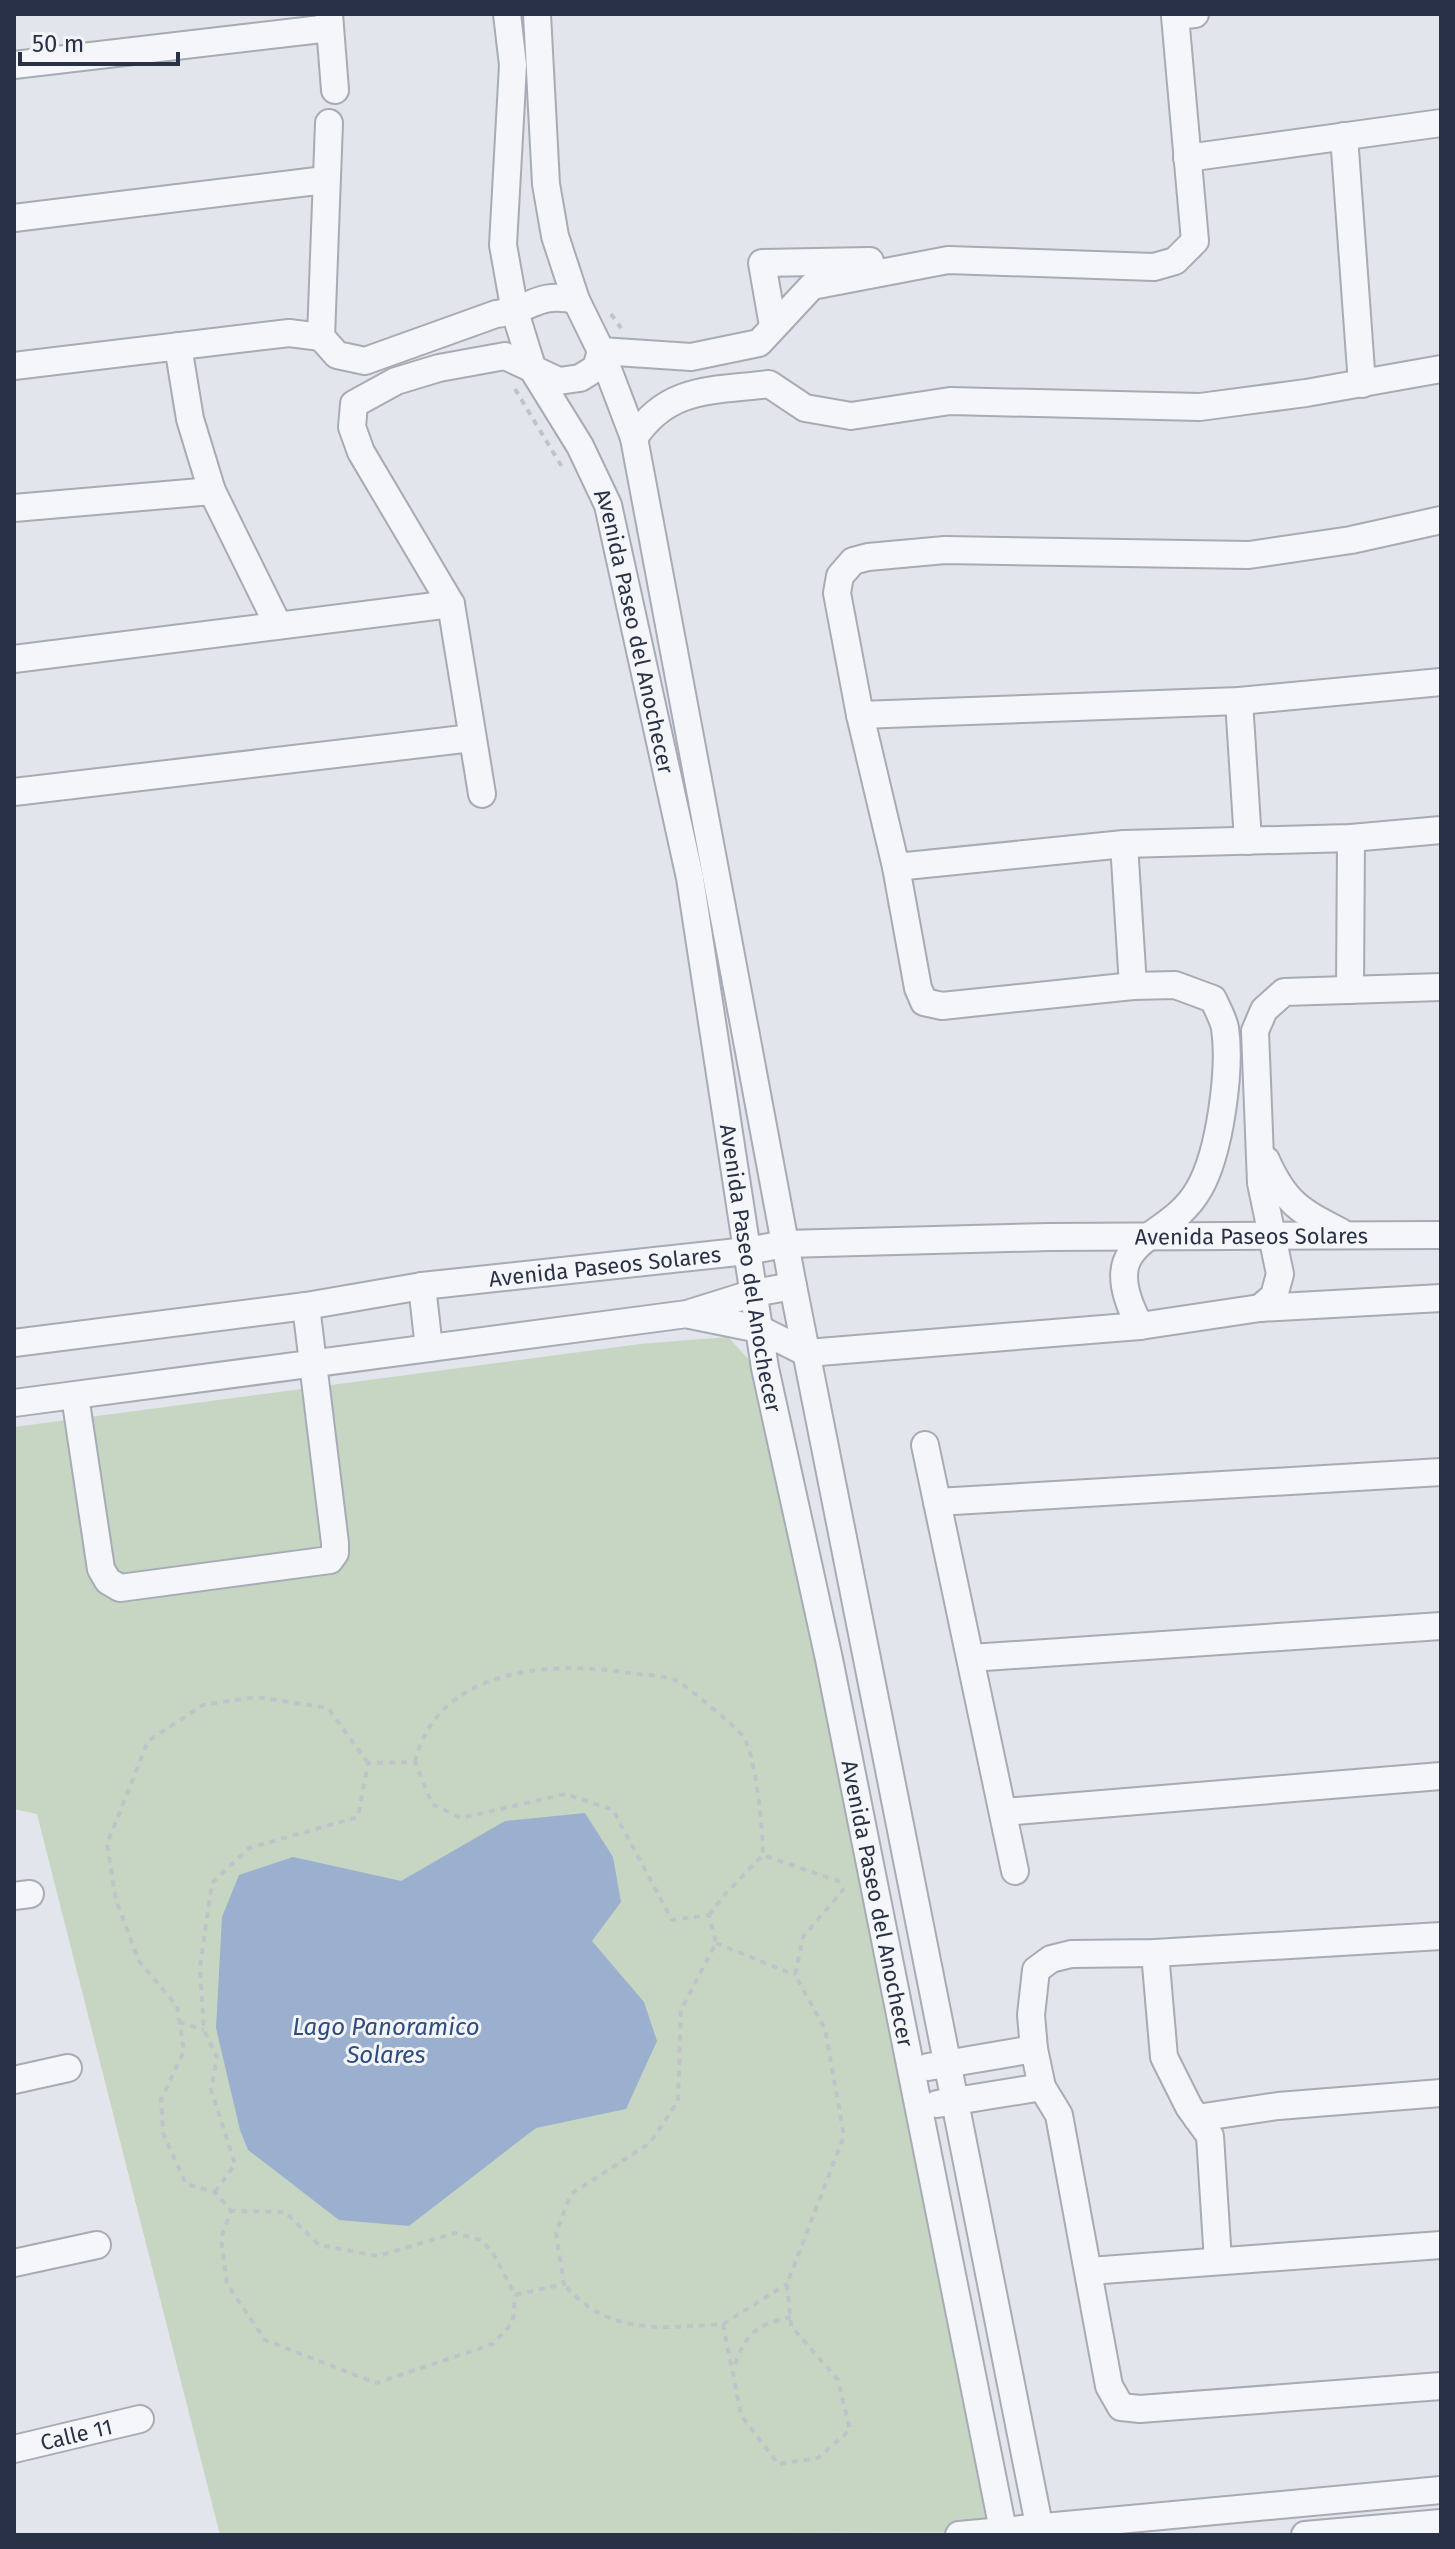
<svg xmlns="http://www.w3.org/2000/svg" width="1455" height="2549" font-family="'Fira Sans',sans-serif">
  <rect width="100%" height="100%" fill="#e2e5eb"/>
  <path fill="#c6d6c2" d="M728,1337L752,1363L1004,2532L220,2535L37,1814L14,1809V1427L640,1344Z"/>
  <path fill="#9ab0ce" d="M585,1813L613,1857L621,1902L592,1941L644,2002L657,2041L626,2109L536,2128L409,2226L339,2220L248,2150L240,2130L216,2028L222,1917L239,1875L293,1857L401,1881L505,1821Z"/>
  <g fill="none" stroke-linecap="round" stroke-linejoin="round">
    <g stroke="#a6abb6" stroke-width="30">
      <g id="minor">
        <path d="M329,14L335,90"/>
        <path id="s1" d="M507,14L513,65L503,245L515,312L533,370L580,446L608,505L690,878L765,1368L829,1659L1004,2535"/>
        <path d="M537,14L546,184L555,236L576,300L601,351L634,438L793,1286L1041,2535"/>
        <path d="M14,65L330,28"/>
        <path d="M1344,136L1362,384"/>
        <path d="M1187,158L1441,123"/>
        <path d="M14,218L325,180"/>
        <path d="M773,326L762,263L870,261"/>
        <path d="M321,337L329,123"/>
        <path d="M178,346L190,419L212,491L278,625"/>
        <path d="M14,366L289,333L321,337L337,355L365,361L496,314C532,311 535,291 576,300"/>
        <path d="M634,438C668,386 713,391 769,384L805,408L851,416L950,401L1200,407L1306,393L1441,369"/>
        <path d="M14,508L212,491"/>
        <path d="M14,659L451,604"/>
        <path d="M1239,701L1248,841"/>
        <path d="M860,715L1239,701L1441,682"/>
        <path d="M14,792L472,738"/>
        <path d="M482,794L451,604L361,452L352,427L354,404L396,381L439,368L505,356L559,381L580,378L596,368L601,351L691,357L759,343L812,286L948,260L1154,267L1175,261L1195,241L1175,16L1195,14"/>
        <path d="M1124,844L1133,986"/>
        <path d="M896,867L1124,844L1351,838L1441,830"/>
        <path d="M1350,990L1351,838"/>
        <path d="M1266,1160C1285,1203 1300,1211 1341,1232"/>
        <path d="M422,1286L429,1348"/>
        <path d="M1260,1308L1274,1296L1280,1274L1261,1183L1255,1031L1264,1010L1284,992L1441,987"/>
        <path d="M690,1315L759,1329L807,1353L1140,1326L1260,1308L1441,1298"/>
        <path d="M1140,1326C1091,1234 1167,1246 1199,1189C1220,1153 1231,1069 1225,1028C1223,1018 1217,1008 1213,999L1175,985L1133,986L942,1006L924,1002L918,988L896,867L860,715L837,593L840,576L853,561L868,557L945,550L1249,555L1351,540L1441,520"/>
        <path id="s2" d="M14,1343L306,1306L422,1286L747,1251L785,1244L1049,1237L1441,1235"/>
        <path d="M75,1396L101,1569L108,1581L120,1588L330,1560L335,1553V1543L306,1306"/>
        <path d="M14,1403L687,1314L754,1293L793,1286"/>
        <path d="M925,1445L1015,1871"/>
        <path d="M937,1502L1441,1472"/>
        <path d="M971,1658L1441,1626"/>
        <path d="M1003,1812L1441,1776"/>
        <path d="M14,1896L30,1894"/>
        <path d="M1441,1936L1155,1953L1071,1954L1051,1959L1036,1970L1031,2015L1034,2049L1042,2087L1059,2115L1109,2386L1121,2407L1140,2409L1441,2386"/>
        <path d="M1155,1953L1164,2057L1189,2107L1210,2136L1218,2261"/>
        <path d="M928,2067L1034,2049"/>
        <path d="M14,2080L68,2068"/>
        <path d="M937,2104L1042,2087"/>
        <path d="M1197,2118L1278,2106L1441,2093"/>
        <path d="M14,2263L97,2245"/>
        <path d="M1089,2271L1441,2245"/>
        <path id="s3" d="M14,2449L140,2419"/>
        <path d="M959,2535L1441,2490"/>
        <path d="M1305,2535L1441,2523"/>
      </g>
    </g>
    <g stroke="#c0c3ca" stroke-width="4" stroke-dasharray="6 6" stroke-linecap="butt">
      <path d="M611,314L621,328"/>
      <path d="M515,389L562,467"/>
      <path d="M415,1762C437,1668 550,1660 629,1673C643,1675 664,1675 677,1681C686,1685 736,1727 743,1736C756,1754 763,1831 763,1855L838,1881L843,1890L803,1937L795,1975L825,2029L844,2136L787,2284L791,2326L838,2380L850,2430L818,2458L778,2464L741,2415L723,2324C663,2328 607,2336 564,2284"/>
      <path d="M368,1763L328,1708L256,1697L203,1705L148,1741L107,1844L116,1900L139,1961L177,2006L184,2051L161,2100L163,2133L186,2184L215,2192L231,2211L221,2238L227,2284L265,2340L376,2383L493,2344L513,2322L515,2295"/>
      <path d="M709,1915L726,1893L763,1855"/>
      <path d="M716,1943L795,1975"/>
      <path d="M179,2022L204,2030"/>
      <path d="M215,2192L235,2164L211,2090L217,2057L204,2030L200,1967L212,1883L249,1848L358,1817L368,1763L415,1762L432,1804L461,1818L566,1794L613,1810L672,1920L709,1915L716,1943L681,2010L678,2101L650,2143L571,2194L556,2233L564,2284L515,2295L493,2253L481,2240L455,2233L378,2256L319,2245L285,2212L231,2211"/>
      <path d="M723,2324L787,2284"/>
      <path d="M735,2364C747,2333 757,2324 791,2317"/>
    </g>
    <use href="#minor" stroke="#f5f6f9" stroke-width="26"/>
  </g>
  <g text-anchor="middle" dominant-baseline="central" stroke-width="6" stroke-linejoin="round" paint-order="stroke">
    <g font-size="22" fill="#283145" stroke="#f2f4f8">
      <text stroke="none"><textPath href="#s1" startOffset="644">Avenida Paseo del Anochecer</textPath></text>
      <text stroke="none"><textPath href="#s2" startOffset="1244">Avenida Paseos Solares</textPath></text>
      <text stroke="none"><textPath href="#s2" startOffset="596">Avenida Paseos Solares</textPath></text>
      <text stroke="none"><textPath href="#s1" startOffset="1292">Avenida Paseo del Anochecer</textPath></text>
      <text stroke="none"><textPath href="#s1" startOffset="1940">Avenida Paseo del Anochecer</textPath></text>
      <text stroke="none"><textPath href="#s3" startOffset="64">Calle 11</textPath></text>
    </g>
    <g font-size="24" font-style="italic" fill="#2e4c7d" stroke="#f2f4f8">
      <text x="386" y="2027">Lago Panoramico<tspan x="386" dy="28">Solares</tspan></text>
    </g>
  </g>
  <rect width="1455" height="2549" fill="none" stroke="#283145" stroke-width="32"/>
  <path d="M20 52v12h158v-12" fill="none" stroke="#283145" stroke-width="4"/>
  <text x="32" y="52" font-size="24" fill="#283145" stroke="#f2f4f8" stroke-width="6" paint-order="stroke">50 m</text>
</svg>
